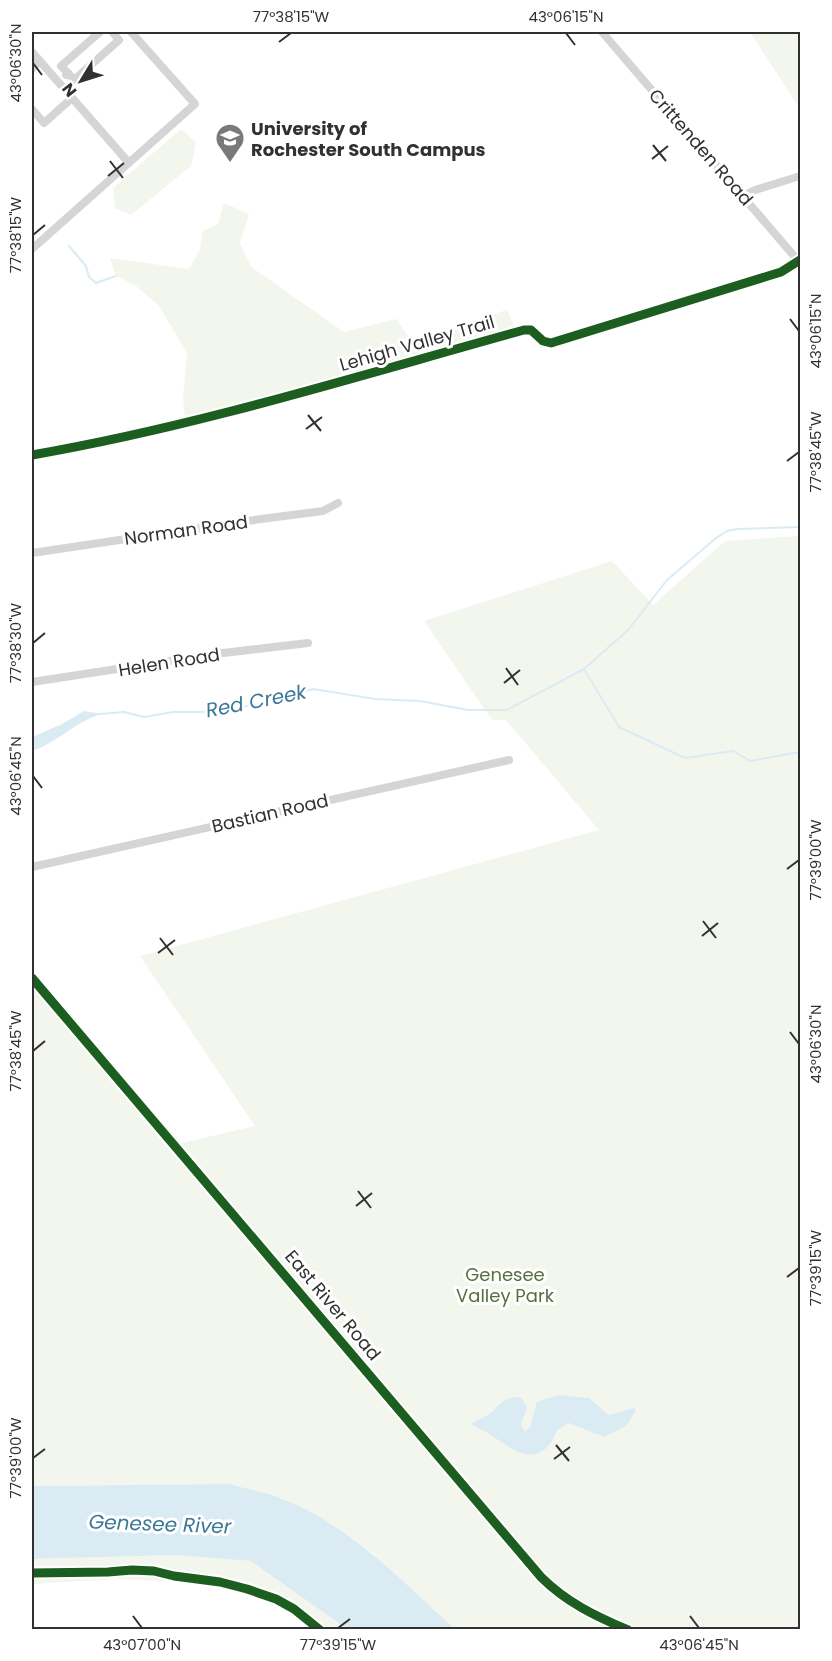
<svg xmlns="http://www.w3.org/2000/svg" width="832" height="1661" font-family="Poppins,sans-serif">
  <rect width="100%" height="100%" fill="#fff"/>
  <g fill="#f2f6ed">
    <path d="M750,32H800V109Z"/>
    <path d="M181,129L196,143L191,166L131,215L115,208L113,188Z"/>
    <path d="M224,203L249,214L240,243L251,267L344,332L396,319L411,340L507,310L515,328L185,418L183,397L187,353L159,306L135,285L116,276L110,258L189,269L200,249L203,231L218,224Z"/>
    <path d="M800,536V1629H455L370,1551L335,1526L282,1498L229,1484L32,1486V988L169,1146L255,1126L140,956L599,830L506,720H492L424,621L612,561L653,605L725,541Z"/>
    <path d="M175,1555L251,1561L347,1629H314L278,1604L234,1590L176,1582L117,1579L32,1584V1559Z"/>
  </g>
  <g fill="#dbebf3">
    <path d="M84,711L102,714C76,721 57,743 32,751V737L62,724Z"/>
    <path d="M558,1395L589,1398L608,1415C617,1414 624,1410 634,1408L636,1410L627,1425L604,1437L569,1423C551,1431 558,1436 547,1447C529,1467 504,1443 488,1433C482,1430 476,1427 471,1424C477,1420 488,1416 493,1411C501,1402 506,1398 519,1397L523,1400L527,1408L521,1424L525,1432L530,1427L537,1402Z"/>
    <path d="M229,1484C246,1489 266,1492 283,1499C351,1526 402,1581 455,1629H347L251,1561L175,1555L32,1559V1486Z"/>
  </g>
  <g fill="none" stroke-linecap="round" stroke-linejoin="round">
    <g stroke="#dbebf3" stroke-width="2">
      <path d="M69,246L86,266L89,277L96,283L116,276"/>
      <path d="M584,669L619,727L685,758L733,751L750,761L800,752"/>
      <path d="M99,714L124,712L144,717L173,712H202L268,703L313,689L375,699L420,701L468,710H507L584,669L628,630L667,580L716,538L727,531L738,529L800,527"/>
    </g>
    <g stroke="#d5d5d5" stroke-width="8">
      <path d="M602,32L800,263"/>
      <path d="M32,52L129,163"/>
      <path d="M32,69L40,61"/>
      <path d="M68,73L61,66L100,32"/>
      <path d="M66,75L68,73L74,80L119,40L113,33L116,32"/>
      <path d="M32,109L44,123L72,98"/>
      <path d="M743,196L755,190L800,176"/>
      <path d="M32,249L195,104L131,32"/>
      <path d="M32,553L261,519L323,511L338,503"/>
      <path d="M32,682L215,654L308,643"/>
      <path d="M32,867L509,760"/>
      <path d="M32,978L541,1577C566,1602 595,1616 628,1630"/>
    </g>
    <g stroke="#fff" stroke-width="13">
      <g id="cycleway">
        <path d="M32,455C199,426 361,375 524,330H531L543,341L551,343L781,272L800,260"/>
        <path d="M32,978L541,1577C566,1602 595,1616 628,1630"/>
        <path d="M32,1573L108,1572L132,1570L154,1571L174,1576L220,1582L247,1589L276,1599L294,1609L320,1630"/>
      </g>
    </g>
    <use href="#cycleway" stroke="#1b5e20" stroke-width="9"/>
  </g>
  <path fill="none" stroke="#313131" stroke-width="2" d="M566,33L575,45M279,42L291,33M33,63L42,75M653,145L666,161M652,159L668,146M110,161L123,178M108,176L124,163M33,235L45,225M790,319L799,331M308,415L321,431M306,429L322,417M787,461L799,452M33,643L45,633M506,668L518,685M504,683L520,670M33,776L42,788M787,869L799,860M703,921L716,938M702,936L718,923M160,938L173,955M158,953L175,940M790,1032L799,1044M33,1051L45,1041M358,1191L371,1208M356,1206L372,1193M787,1277L799,1268M556,1445L569,1461M33,1458L45,1449M554,1459L570,1447M133,1616L142,1628M690,1616L699,1628M338,1628L350,1619"/>
  <defs>
    <g id="university-pin" transform="scale(1.5)"><path d="M0 17L-7.5 6A9.5 9.5 0 1 1 7.5 6Z" fill="#797979" stroke="#fff"/><path d="M0-5L7-2L0 1L-7-2ZM-4 1L0 2.5L4 1V4Q0 6-4 4Z" fill="#fff"/></g>
  </defs>
  <g fill-rule="evenodd">
    <use href="#university-pin" x="230" y="138"/>
  </g>
  <g text-anchor="middle" dominant-baseline="central" stroke-width="6" stroke-linejoin="round" paint-order="stroke">
    <g font-size="18" font-weight="bold" fill="#313131" stroke="#fff" text-anchor="start">
      <text x="251" y="128">University of<tspan x="251" dy="21">Rochester South Campus</tspan></text>
    </g>
    <g font-size="18" fill="#313131" stroke="#fff">
      <text transform="translate(701 147) rotate(49)">Crittenden Road</text>
      <text transform="translate(417 343) rotate(-16)">Lehigh Valley Trail</text>
      <text transform="translate(186 530) rotate(-8)">Norman Road</text>
      <text transform="translate(169 662) rotate(-9)">Helen Road</text>
      <text transform="translate(270 813) rotate(-13)">Bastian Road</text>
      <text transform="translate(333 1305) rotate(50)">East River Road</text>
    </g>
    <g font-size="18" fill="#566f3c" stroke="#fff">
      <text x="505" y="1274">Genesee<tspan x="505" dy="21">Valley Park</tspan></text>
    </g>
    <g font-size="20" font-style="italic" fill="#3b7897" stroke="#fff">
      <text transform="translate(256 701) rotate(-11)">Red Creek</text>
      <text transform="translate(160 1524) rotate(2)">Genesee River</text>
    </g>
  </g>
  <rect width="832" height="1661" fill="none" stroke="#ffffff" stroke-width="66"/>
  <g transform="translate(81 81) rotate(232)" stroke="#ffffff" stroke-width="4.5" paint-order="stroke">
  <path d="M0-4.5L10 22L0 15L-10 22Z" fill="#313131"/>
  <text y="-9" font-size="16" font-weight="bold" text-anchor="middle" fill="#313131">N</text>
  </g>
  <rect x="33" y="33" width="766" height="1595" fill="none" stroke="#313131" stroke-width="2"/>
  <g font-size="15" text-anchor="middle" fill="#313131">
    <text x="291" y="22">77°38'15"W</text>
    <text x="566" y="22">43°06'15"N</text>
    <text transform="translate(16 63) rotate(-90)" y="5">43°06'30"N</text>
    <text transform="translate(16 235) rotate(-90)" y="5">77°38'15"W</text>
    <text transform="translate(816 331) rotate(-90)" y="5">43°06'15"N</text>
    <text transform="translate(816 452) rotate(-90)" y="5">77°38'45"W</text>
    <text transform="translate(16 643) rotate(-90)" y="5">77°38'30"W</text>
    <text transform="translate(16 776) rotate(-90)" y="5">43°06'45"N</text>
    <text transform="translate(816 860) rotate(-90)" y="5">77°39'00"W</text>
    <text transform="translate(816 1044) rotate(-90)" y="5">43°06'30"N</text>
    <text transform="translate(16 1051) rotate(-90)" y="5">77°38'45"W</text>
    <text transform="translate(816 1268) rotate(-90)" y="5">77°39'15"W</text>
    <text transform="translate(16 1458) rotate(-90)" y="5">77°39'00"W</text>
    <text x="142" y="1650">43°07'00"N</text>
    <text x="338" y="1650">77°39'15"W</text>
    <text x="699" y="1650">43°06'45"N</text>
  </g>
</svg>
